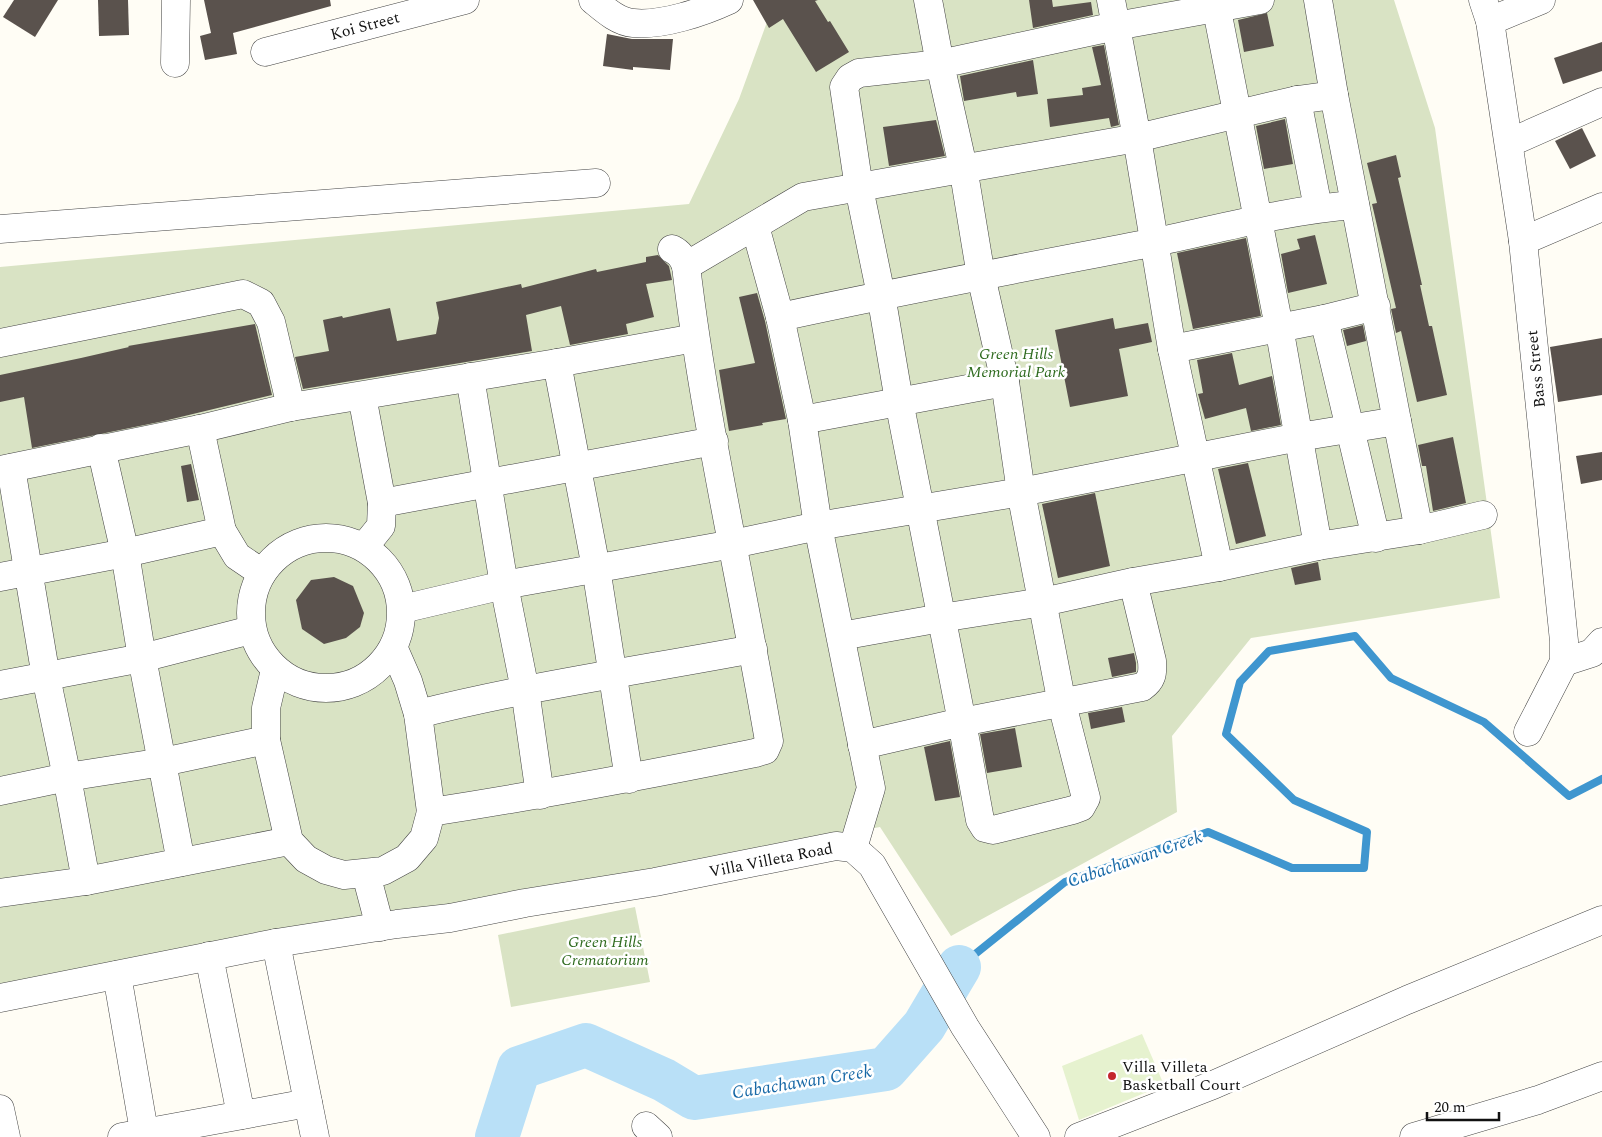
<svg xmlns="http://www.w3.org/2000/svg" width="1602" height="1137" font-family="Spectral,serif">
  <rect width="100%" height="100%" fill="#fffdf5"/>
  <g fill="#d9e3c4">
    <path d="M775,0H1394L1435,128L1500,598L1251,638L1172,736L1177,812L951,936L880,827L0,997V267L689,204L739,99Z"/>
    <path d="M635,907L650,982L511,1007L498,935Z"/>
  </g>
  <path fill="#e6f2cf" d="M1142,1034L1164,1085L1079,1120L1062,1066Z"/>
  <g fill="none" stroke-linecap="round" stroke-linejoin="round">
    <path stroke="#3f96cf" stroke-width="8" d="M959,967L1065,882L1208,832L1292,868H1364L1367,832L1294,800L1226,734L1240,682L1269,651L1355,636L1391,678L1484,722L1569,796L1602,779"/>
    <path stroke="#b9e0f7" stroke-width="44" d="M497,1137L519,1068L586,1045L664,1080L694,1098L886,1069L924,1026L959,967"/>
  </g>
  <g fill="#5a524d">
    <path d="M14,0H58L35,37L3,17Z"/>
    <path d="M98,0H128L129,35L99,36Z"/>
    <path d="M204,0H330L331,6L233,33L237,54L205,60L200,36L211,33Z"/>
    <path d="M753,0H818L815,1L828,22L830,21L849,52L816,72L783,19L769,28Z"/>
    <path d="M1029,0H1052L1053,7L1091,2L1093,15L1033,28Z"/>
    <path d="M1267,13L1274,46L1244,52L1238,20Z"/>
    <path d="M607,34L632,39H673L670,70L633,67V70L603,66Z"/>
    <path d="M1602,42V71L1563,84L1554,58Z"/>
    <path d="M1104,45L1119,125L1111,127L1109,118L1050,127L1047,99L1083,95L1082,88L1101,85L1092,47Z"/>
    <path d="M1033,60L1038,94L1017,97L1016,92L964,101L960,76Z"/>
    <path d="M1285,119L1293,164L1264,169L1256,126Z"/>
    <path d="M936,120L945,156L889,166L883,127Z"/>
    <path d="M1582,128L1596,156L1570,169L1555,141Z"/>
    <path d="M1396,155L1401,177L1398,178L1422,285H1420L1429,326H1432L1447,395L1417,402L1401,331L1396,333L1391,309L1396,308L1372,204L1377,203L1367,163Z"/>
    <path d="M1315,235L1327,284L1288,293L1281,254L1300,249L1297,239Z"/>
    <path d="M1246,238L1261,316L1193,329L1177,253Z"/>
    <path d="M658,255L669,266L672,280L646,284L654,317L626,324L628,334L570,345L561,306L526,315L532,351L303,389L295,357L329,351L323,320L342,316L343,318L390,308L397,341L436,334L439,318L436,302L521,284L522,288L596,269L597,272L646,262V257Z"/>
    <path d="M757,293L765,321L786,419L762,423L763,425L729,431L719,370L755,363L739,297Z"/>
    <path d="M1113,318L1115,329L1148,323L1152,342L1119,349L1128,396L1070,407L1055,330Z"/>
    <path d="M255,324L272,395L164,421L32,448L24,397L0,402V375L81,358L129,347L128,346Z"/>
    <path d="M1363,325L1366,341L1347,346L1343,330Z"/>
    <path d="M1602,338V395L1558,402L1550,347Z"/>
    <path d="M1232,353L1239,385L1272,376L1281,425L1251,431L1246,408L1205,419L1198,394L1203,393L1197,360Z"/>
    <path d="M1453,437L1466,503L1433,511L1426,466H1422L1418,445Z"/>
    <path d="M1602,452V480L1581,484L1576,456Z"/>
    <path d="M1248,463L1266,536L1236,544L1218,469Z"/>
    <path d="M191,464L199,500L187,502L181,466Z"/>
    <path d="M1095,493L1110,566L1058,578L1042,504Z"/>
    <path d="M1318,562L1321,580L1295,585L1291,568Z"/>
    <path d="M334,577L353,586L364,613L360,627L346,638L324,644L302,629L296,600L311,580Z"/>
    <path d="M1134,653L1136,663V672L1112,677L1108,658Z"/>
    <path d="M1122,707L1125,722L1091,729L1088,713Z"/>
    <path d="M1015,728L1022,767L987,773L980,734Z"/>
    <path d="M950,741L960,797L935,801L924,747Z"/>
  </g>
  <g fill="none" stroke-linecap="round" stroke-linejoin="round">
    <g stroke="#444" stroke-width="29">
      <g id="minor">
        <path d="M593,0C604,9 618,22 633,23C662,26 703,12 729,0"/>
        <path d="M928,0L940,64L963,167L981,276L1005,382L1021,492L1062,704L1086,798L1081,807L1073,810L993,830L985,828L980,820L962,722L899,401L881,295L859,188L844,87L850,78L859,73L940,64L1116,26L1260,0"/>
        <path d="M1111,0L1137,138L1172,349L1219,567"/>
        <path d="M1215,0L1279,327L1318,546"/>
        <path d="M1483,0L1490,21L1523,241L1564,641V662L1528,732"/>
        <path d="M1490,21L1541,0"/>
        <path d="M265,52L465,0"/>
        <path d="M175,63L176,0"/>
        <path d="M1297,100L1318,208"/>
        <path d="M1509,143L1602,102"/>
        <path d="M755,226L780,317L802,420L818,526L871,788L853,848"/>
        <path d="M0,229L596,183"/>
        <path d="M1523,241L1602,207"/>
        <path d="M686,266L803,197L1137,138L1297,100L1334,95"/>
        <path d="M780,317C903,290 1027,267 1151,243C1219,229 1286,210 1355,205"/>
        <path d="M1324,319L1376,538"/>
        <path d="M0,343L243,294L261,303L271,322L291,407"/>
        <path d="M1172,349L1324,319L1376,306"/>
        <path d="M557,363L596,568L629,779"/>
        <path d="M470,377L504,585L525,690L540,795"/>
        <path d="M362,396L382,503L381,526L364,547"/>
        <path d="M802,420L1005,382"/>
        <path d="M1397,421L1419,530"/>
        <path d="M200,429L222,531L237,556L262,573"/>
        <path d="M101,448L125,553L142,658L181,862"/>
        <path d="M11,468L46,677L67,777L86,881"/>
        <path d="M0,470L200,429L291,407L557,363L695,338"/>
        <path d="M382,503L714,441"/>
        <circle cx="326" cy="613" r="75"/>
        <path d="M0,577L125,553L222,531"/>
        <path d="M402,609L504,585L733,544L818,526L1021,492L1299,437L1397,421L1334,95L1318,0"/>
        <path d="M841,636L941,618L1043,602L1133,582L1219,567L1318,546L1419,530L1483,515"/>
        <path d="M394,649L408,681L418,714L431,812"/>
        <path d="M1564,662L1592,653L1602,642"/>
        <path d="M275,670L266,708V740L289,841L306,859L326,870L344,875L383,871L407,858L424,838L431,812C540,795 647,775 755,753L765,750L769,741C742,582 705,426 686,266C683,258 680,253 672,249"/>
        <path d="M0,685L142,658L251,630"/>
        <path d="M418,714C529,686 642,670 753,649"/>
        <path d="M862,745L962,722L1142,687C1152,680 1153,674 1152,661L1133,582"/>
        <path d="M0,791L67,777L163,762L266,740"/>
        <path d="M366,874L380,927"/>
        <path d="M0,893L86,881L289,841"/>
        <path d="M276,943L315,1137"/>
        <path d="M209,956L241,1115"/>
        <path d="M117,975L145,1137"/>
        <path d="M0,998L276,943L397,924L450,918L525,903L655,882L836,846L853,848L872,865L965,1027L1036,1137"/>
        <path d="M0,1109L6,1137"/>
        <path d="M646,1126L658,1137"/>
        <path d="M122,1137L308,1103"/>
        <path d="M1079,1137L1213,1085L1407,1000L1602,920"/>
        <path d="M1414,1137L1538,1100L1602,1076"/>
      </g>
    </g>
    <use href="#minor" stroke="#fff" stroke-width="28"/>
  </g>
  <circle fill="#c4262e" stroke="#fff" stroke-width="2" cx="1112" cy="1076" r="5"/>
  <g text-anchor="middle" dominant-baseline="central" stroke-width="5" stroke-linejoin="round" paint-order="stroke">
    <g font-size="16" fill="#111" stroke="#fff">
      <text transform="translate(365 26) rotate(-15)">Koi Street</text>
      <text transform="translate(1536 369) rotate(-96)">Bass Street</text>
      <text transform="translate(771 860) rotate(-11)">Villa Villeta Road</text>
    </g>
    <g font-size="16" font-style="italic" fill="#2f6b1f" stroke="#fff">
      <text x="1016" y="354">Green Hills<tspan x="1016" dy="18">Memorial Park</tspan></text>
      <text x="605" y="942">Green Hills<tspan x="605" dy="18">Crematorium</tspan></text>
    </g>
    <g font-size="16" fill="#111" stroke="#fff" text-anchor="start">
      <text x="1122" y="1067">Villa Villeta<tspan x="1122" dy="18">Basketball Court</tspan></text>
    </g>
    <g font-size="18" font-style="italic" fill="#1768a6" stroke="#fff">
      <text transform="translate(1135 859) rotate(-19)">Cabachawan Creek</text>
      <text transform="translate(802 1082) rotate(-9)">Cabachawan Creek</text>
    </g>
  </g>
  <path d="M1427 1112v8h72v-8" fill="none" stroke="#111111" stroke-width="2.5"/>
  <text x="1434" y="1112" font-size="15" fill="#111111" stroke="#ffffff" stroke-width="4" paint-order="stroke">20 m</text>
</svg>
